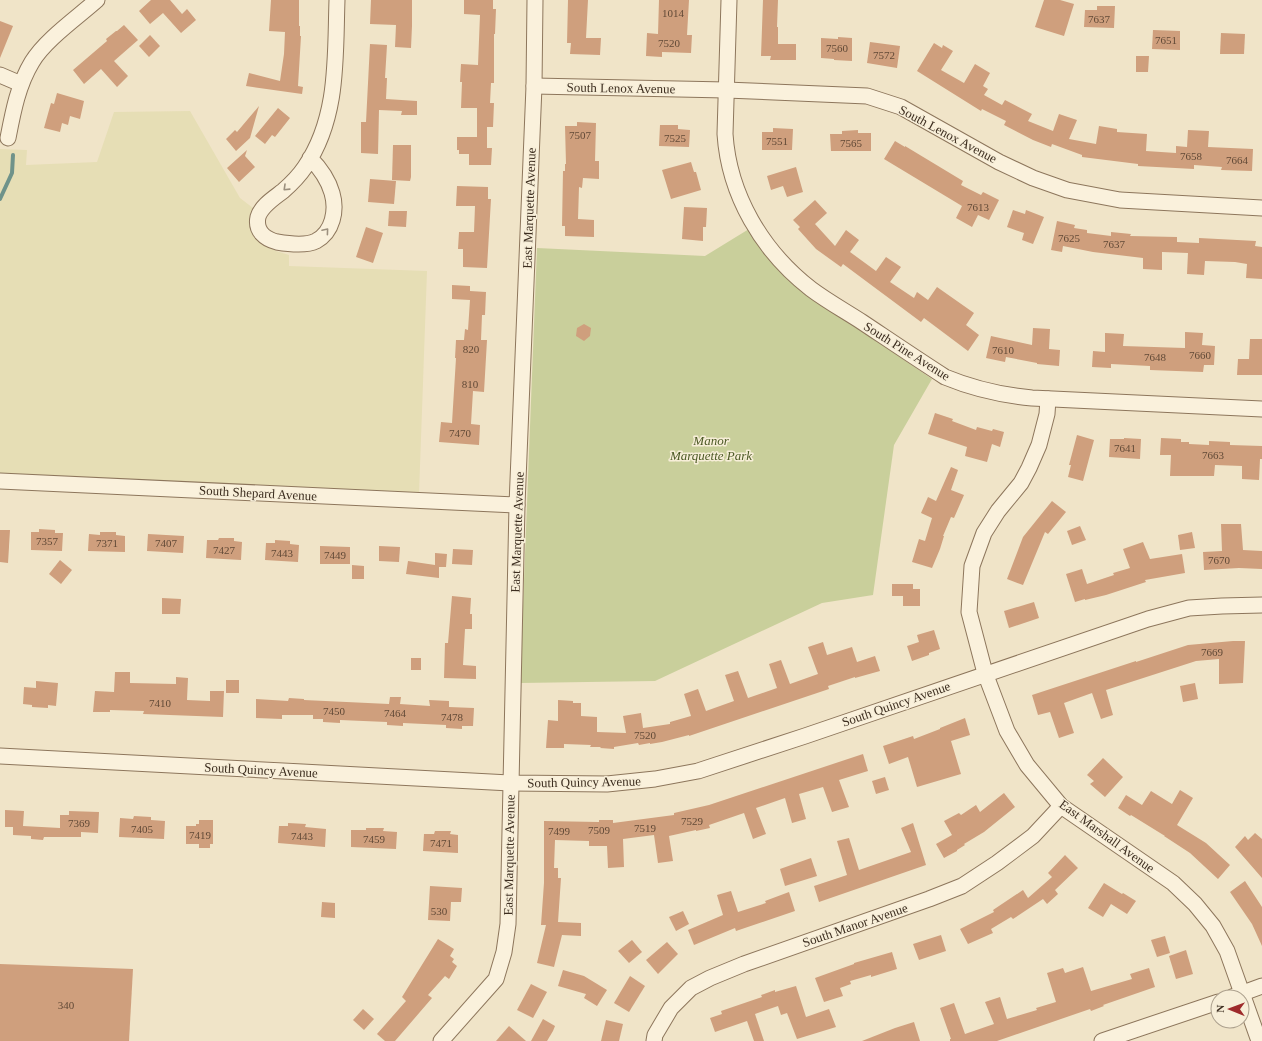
<svg xmlns="http://www.w3.org/2000/svg" width="1262" height="1041" font-family="Georgia,serif">
  <rect width="100%" height="100%" fill="#f0e4c8"/>
  <path fill="#e6deb5" d="M190,111L240,198L253,208L251,217L264,244L276,251L289,255V266L427,271L419,494L0,474V149L27,150L26,165L97,162L114,112Z"/>
  <path fill="#c9cf9b" d="M749,229L767,256L782,273L822,304L932,379L894,445L873,595L822,603L655,681L520,683L537,248L705,256Z"/>
  <g fill="none" stroke-linecap="round" stroke-linejoin="round">
    <path stroke="#6f938a" stroke-width="4" d="M0,199L12,173L13,155"/>
  </g>
  <g fill="#cf9f7d">
    <path d="M151,0H170L182,14L187,9L196,20L181,33L163,13L150,24L139,11Z"/>
    <path d="M271,0H299V26H300V36H301L298,86L303,87L302,94L246,86L249,73L280,81L284,54L285,32L269,31Z"/>
    <path d="M371,0H412V26L411,48L395,47L396,25L370,24Z"/>
    <path d="M464,0H493V9H496L495,34H494V83H491L490,103H494L493,127H487V148H492L491,165H469V154H459V150H457V137H477V108H461L462,82H460L461,64L478,65L480,15L464,14Z"/>
    <path d="M568,0H588L586,38H601L600,55L570,54L571,43H567Z"/>
    <path d="M659,0H689L687,35H692L691,53L662,52V57L646,56L647,33L658,34Z"/>
    <path d="M763,0H778L777,27H778V44H796V60H770L771,56H761Z"/>
    <path d="M1044,0H1060L1074,4L1064,36L1035,27Z"/>
    <path d="M1097,6H1115L1114,28L1084,27L1085,10H1097Z"/>
    <path d="M0,21L13,26L0,58Z"/>
    <path d="M124,25L138,40L114,61L128,76L117,87L101,69L84,84L73,70L107,41L106,39L116,31H117Z"/>
    <path d="M1153,30L1180,31V50L1152,49Z"/>
    <path d="M1221,33L1245,34L1244,54H1220Z"/>
    <path d="M150,35L160,46L149,57L139,46Z"/>
    <path d="M838,37L852,38V61L834,60V59L821,58V38L838,39Z"/>
    <path d="M870,42L900,46L897,68L867,63Z"/>
    <path d="M934,43L942,48L943,45L953,51L941,70L964,83L975,64L990,73L983,86L988,89L984,95L1002,105L1005,100L1032,114L1028,121L1053,131L1059,114L1077,120L1069,139L1096,144L1099,126L1117,129V132L1147,134L1146,151L1176,153V146L1187,147L1188,130L1209,131L1208,147L1253,149L1252,171L1221,170L1222,167L1194,165V169L1138,166V164L1082,157V155L1052,144L1051,147L1033,140L1004,125L1006,121L982,109L981,111L917,71Z"/>
    <path d="M370,44L387,45L385,78H387L386,99L417,101V115H401L402,111L379,110L378,154L361,153V122H366Z"/>
    <path d="M1136,56H1149L1148,72H1136Z"/>
    <path d="M57,93L84,101L80,119L70,116L68,125L62,123L60,132L44,128L51,103L54,104Z"/>
    <path d="M259,106L250,138L236,151L226,139L235,130L237,132Z"/>
    <path d="M278,108L290,118L275,137L272,135L265,144L255,136Z"/>
    <path d="M577,122L596,123L595,161H599V179L583,178L582,188L579,187L578,219L594,220V237L565,236V226H562L563,171H565V164H566L565,126H577Z"/>
    <path d="M660,125H678V129L690,130L689,147L659,146Z"/>
    <path d="M773,128L793,129L792,150H762V132H773Z"/>
    <path d="M858,130V133H871V151H831L830,134H842V131Z"/>
    <path d="M895,141L905,147V146L963,181L961,185L981,195L983,192L999,200L989,220L978,215L972,227L956,218L962,206L884,159Z"/>
    <path d="M393,145H411V177L410,181L392,180Z"/>
    <path d="M247,150L245,156L255,167L239,182L227,168Z"/>
    <path d="M691,162L694,172H696L701,190L671,199L662,170Z"/>
    <path d="M796,167L803,192L787,197L783,186L771,190L767,176Z"/>
    <path d="M370,179L396,181L394,204L368,202Z"/>
    <path d="M457,186L488,187V199H491L487,268L463,267V249H458L459,232H474L475,206H456Z"/>
    <path d="M815,200L827,213L815,224L835,246L846,230L859,240L850,252L876,271L886,257L901,267L890,282L914,298L917,292L928,300L937,287L974,313L966,325L979,335L968,351L924,318L921,322L843,264L841,267L816,249L798,229L800,227L793,220Z"/>
    <path d="M684,207L707,208L706,227H703V241L682,239Z"/>
    <path d="M1013,210L1025,214L1026,210L1044,217L1033,244L1022,240L1024,233L1007,227Z"/>
    <path d="M389,211H407L406,227L388,226Z"/>
    <path d="M1057,221L1075,225L1074,228L1087,230V233L1111,236V232L1131,234L1130,236L1177,237V242L1199,243V238L1256,241L1255,246L1262,247V279L1246,278L1247,264L1235,262L1205,261L1204,275L1187,274L1188,253L1162,252V270L1143,269V258L1093,252L1063,246L1062,252L1051,250Z"/>
    <path d="M366,227L383,233L373,263L356,257Z"/>
    <path d="M452,285L470,286V291L486,292L485,315H482L481,340H487L484,392L473,391L471,424L480,425L479,445L439,442L441,422L452,423L456,358H455L456,340H464L465,329L468,330L470,300L452,299Z"/>
    <path d="M584,324L591,328L590,336L584,341L576,336L577,328Z"/>
    <path d="M1033,328L1050,329L1049,349L1060,350L1059,366L1037,364V363L1006,357L1005,362L986,358L991,336L1032,345Z"/>
    <path d="M1185,332L1203,333L1202,345L1215,346L1214,365H1204L1203,372L1150,370V366L1111,364V368L1092,367L1093,351L1105,352V333L1124,334L1123,346L1185,348Z"/>
    <path d="M1250,339H1262V375H1237L1238,359H1249Z"/>
    <path d="M935,413L953,419L952,421L976,430L977,427L992,431L993,429L1004,432L1000,447L992,444L987,462L965,456L967,447L928,434Z"/>
    <path d="M1077,435L1094,440L1083,481L1068,477L1071,465H1069Z"/>
    <path d="M1124,438L1141,439L1140,459L1109,457L1110,439H1124Z"/>
    <path d="M1161,438L1181,439V442H1189V444L1209,445V441L1230,442V445L1262,446V459H1260L1259,480L1242,479V466L1215,465L1214,476H1170L1171,455H1160Z"/>
    <path d="M951,467L958,470L951,490L964,495L954,518L951,517L943,536H944L940,549L932,568L912,562L919,539L925,541L932,518L921,513L928,497L936,501Z"/>
    <path d="M1052,501L1066,512L1048,534L1045,532L1023,585L1007,579L1023,537Z"/>
    <path d="M1221,524H1241L1243,550L1262,551V569L1239,568L1204,570L1203,552L1222,551Z"/>
    <path d="M1080,526L1086,540L1072,545L1067,531Z"/>
    <path d="M39,529L55,530V533H63L62,551L31,550V532H39Z"/>
    <path d="M0,530H10L8,563L0,562Z"/>
    <path d="M100,532H116V535L125,536V552L88,551L89,534L100,535Z"/>
    <path d="M1192,532L1195,548L1180,550L1178,535Z"/>
    <path d="M148,534L184,536L183,553L147,551Z"/>
    <path d="M219,538H234V541L242,542L241,560L206,558L207,540H218Z"/>
    <path d="M275,540L290,541V544L299,545L298,562L265,560L266,543H275Z"/>
    <path d="M1143,542L1150,559L1182,554L1185,573L1145,580L1146,582L1106,595L1085,600V599L1075,602L1066,574L1082,569L1087,584L1114,575L1113,573L1130,568L1123,549Z"/>
    <path d="M320,546L350,547V564H320Z"/>
    <path d="M379,546L400,547L399,562L379,561Z"/>
    <path d="M453,549L473,550L472,565L452,564Z"/>
    <path d="M435,553L447,554L446,567H439V578L406,574L408,561L435,565Z"/>
    <path d="M60,560L72,570L61,584L49,574Z"/>
    <path d="M352,565L364,566V579H352Z"/>
    <path d="M892,584H913V589H920V606H903V596H892Z"/>
    <path d="M452,596L471,598L470,614H472V629H465L463,665L476,666V679L444,678L445,643H448Z"/>
    <path d="M162,598L181,599L180,614H162Z"/>
    <path d="M1034,602L1039,618L1009,628L1004,611Z"/>
    <path d="M934,630L940,649L929,653V655L912,661L907,646L919,642L917,635Z"/>
    <path d="M1233,641H1245L1243,683L1219,684V659L1196,661L1106,690L1113,715L1101,719L1092,693L1064,703L1074,733L1059,738L1050,712L1038,715L1032,695L1136,661V662L1188,645Z"/>
    <path d="M823,642L827,655L852,647L857,662L875,656L880,671L855,678V677L828,686L829,689L689,736V735L662,742L650,744V743L639,745L638,743L614,747V749L600,748L601,747H590L591,745L564,744V748H546L548,720L558,721V700L573,701V703H581V716L597,717V732L626,733L623,716L641,713L643,728L670,724V722L691,716L684,694L698,689L706,711L734,701L725,675L738,671L748,698L777,688L769,664L781,660L790,684L818,674L808,647Z"/>
    <rect x="411" y="658" width="10" height="12"/>
    <path d="M115,672H130V683L176,684V677L188,678L187,700L210,701V691H224L223,717L143,714L144,711L110,710V712H93L95,691L114,692Z"/>
    <rect x="226" y="680" width="13" height="13"/>
    <path d="M36,681L58,683L56,706L48,705V708L32,707V705L23,704L24,687L36,688Z"/>
    <path d="M1195,683L1198,699L1183,702L1180,686Z"/>
    <path d="M390,697H401L400,704L430,706L429,700L449,701V707L474,708L473,726H462V729L446,728V725L403,723V726L387,725V722L340,720V723L323,722V719H313V715H282V719L256,718V699L288,701L289,698L304,699V700L389,704Z"/>
    <path d="M965,718L970,735L951,741L961,774L917,787L908,757L889,764L883,746L913,736L914,739L940,729V728Z"/>
    <path d="M863,754L868,771L839,780L849,807L832,812L823,787L799,794L806,819L792,823L785,798L756,808L766,834L753,839L744,813L709,825L710,828L696,831V830L669,836L673,861L658,863L654,835L623,839L624,867L608,868L607,846H589V841L555,840L554,868H558V878H561L558,922L581,923V936L562,935L554,967L537,963L546,925H541L544,883V821L599,822V820H613V823L674,815V813L709,805Z"/>
    <path d="M1103,758L1123,777L1105,797L1090,784L1094,781L1087,775Z"/>
    <path d="M885,777L889,790L876,794L872,781Z"/>
    <path d="M1180,790L1193,798L1177,825L1206,843L1230,865L1218,879L1190,853L1164,836H1165L1131,815L1130,816L1118,808L1126,795L1142,805L1151,791L1172,804Z"/>
    <path d="M1004,793L1015,807L984,832L964,844L965,845L957,850V851L944,858L936,844L952,835L944,821L959,813L961,815L976,805L980,812Z"/>
    <path d="M5,810L24,811L23,826L60,828V815H69V811L99,812L98,833L81,832V837H44L43,840L31,839V836L13,835V827H5Z"/>
    <path d="M134,816L151,817V820L165,821L164,839L119,837L120,818L133,819Z"/>
    <path d="M199,820H213V844H210V848H199V844H186V826H196V824H199Z"/>
    <path d="M288,823L306,824L305,827L326,829L325,847L278,843L279,826H288Z"/>
    <path d="M913,823L926,865L819,902L814,886L847,875L837,841L849,838L859,870L911,852L901,828Z"/>
    <path d="M366,828H384L383,831L397,832L396,849L351,847V830H366Z"/>
    <path d="M435,831H451L450,834L458,835V853L423,851L424,834H434Z"/>
    <path d="M1255,833L1262,839V878L1235,847L1245,836L1248,840Z"/>
    <path d="M1065,855L1078,868L1055,890L1058,894L1047,904L1043,899L1013,919L1011,917L991,929L993,933L968,944L960,929L994,912L993,910L1023,890L1028,898L1052,877L1048,873Z"/>
    <path d="M811,858L817,876L785,886L780,869Z"/>
    <path d="M1245,881L1262,907V946L1252,924L1230,892Z"/>
    <path d="M1104,883L1122,894L1123,893L1136,901L1127,914L1111,904L1103,917L1088,908Z"/>
    <path d="M430,886L462,888L461,902H451L450,921L428,920Z"/>
    <path d="M731,891L738,912L766,903L765,901L789,892L795,911L736,931L735,928L694,945L688,930L723,915L717,895Z"/>
    <path d="M322,902L335,903V918L321,917Z"/>
    <path d="M683,911L689,924L676,931L669,917Z"/>
    <path d="M941,935L946,951L919,960L913,944Z"/>
    <path d="M1165,936L1170,953L1157,957L1151,940Z"/>
    <path d="M438,939L454,949L450,956L454,959L452,962L457,966L449,979L445,976L428,995L432,998L395,1041H385L377,1034L406,1001L402,997Z"/>
    <path d="M632,940L642,952L629,963L618,951Z"/>
    <path d="M667,942L678,954L658,974L646,960Z"/>
    <path d="M1186,950L1193,974L1176,979L1169,956Z"/>
    <path d="M892,952L897,969L871,977V975L850,981L851,984L840,988L843,996L824,1002L815,978L854,964V963Z"/>
    <path d="M0,964L133,969L129,1041H0Z"/>
    <path d="M1083,967L1091,991L1132,979L1130,974L1149,968L1155,987L1103,1005L1104,1006L1091,1011L1090,1009L997,1041H950V1039H951L940,1008L954,1003L965,1034L994,1024L985,1002L1000,997L1007,1019L1037,1010L1036,1008L1056,1002L1047,973L1063,968L1065,973Z"/>
    <path d="M563,970L584,976L607,990L597,1006L584,998L586,994L558,986Z"/>
    <path d="M630,976L645,986L629,1012L614,1003Z"/>
    <path d="M531,984L547,992L533,1018L517,1010Z"/>
    <path d="M796,986L806,1017L829,1009L836,1027L797,1039L787,1013L781,1015L778,1006L755,1014L764,1041H754L747,1021L715,1032L710,1018L722,1014L721,1011L762,997L761,995L775,990V992Z"/>
    <path d="M363,1009L374,1019L364,1030L353,1020Z"/>
    <path d="M543,1019L555,1026L553,1031L547,1041H531Z"/>
    <path d="M606,1020L623,1024L619,1041H601Z"/>
    <path d="M914,1022L920,1041H862L895,1028Z"/>
    <path d="M509,1026L526,1041H496Z"/>
  </g>
  <g fill="none" stroke-linecap="round" stroke-linejoin="round">
    <g stroke="#8d765c" stroke-width="17">
      <g id="street">
        <path d="M729,0L725,134C729,195 762,251 811,289C827,301 845,311 862,322C889,340 917,359 945,377C974,389 1000,395 1032,398L1262,409"/>
        <path d="M0,75L21,84"/>
        <path d="M534,86L726,90L867,96L901,107L999,162L1033,178L1067,190L1120,200L1262,208"/>
        <path d="M8,138C13,112 18,85 32,62C45,40 78,17 97,0"/>
        <path d="M310,158C320,168 328,179 332,193C337,210 333,232 316,241C306,246 289,244 277,242C265,239 255,231 258,217C261,206 274,198 283,191C291,184 299,176 305,167C339,117 335,57 337,0"/>
        <path d="M1048,399L1047,414L1039,445L1029,468L1021,483L998,511L984,533L972,566L969,612L985,673L1007,731L1027,765L1061,806L1173,883L1195,904L1213,926L1227,951L1259,1041"/>
        <path d="M0,481L517,505"/>
        <path d="M0,756L511,783L607,784L655,779L698,771L805,736L1148,619L1189,608L1222,606L1262,605"/>
        <path d="M1232,997L1262,986"/>
        <path d="M441,1041L496,979L504,952L508,924L517,505L534,86L535,0"/>
        <path d="M654,1041L655,1035L671,1008L691,988L710,978L744,964L929,899L962,886L997,863L1033,836L1061,806"/>
        <path d="M1102,1041L1218,1002"/>
      </g>
    </g>
    <use href="#street" stroke="#faf1dc" stroke-width="15"/>
  </g>
  <defs><path id="oneway-chevron" d="M-2-3.5L2.5 0L-2 3.5" fill="none" stroke-width="1.6" stroke-linecap="round" stroke-linejoin="round"/></defs>
  <g stroke="#9c907e">
    <use href="#oneway-chevron" transform="translate(286 188) rotate(136)"/>
    <use href="#oneway-chevron" transform="translate(326 231) rotate(-50)"/>
  </g>
  <g text-anchor="middle" dominant-baseline="central" stroke-width="3" stroke-linejoin="round" paint-order="stroke">
    <g font-size="11" fill="#624a37">
      <text x="673" y="13">1014</text>
      <text x="1099" y="19">7637</text>
      <text x="1166" y="40">7651</text>
      <text x="669" y="43">7520</text>
      <text x="837" y="48">7560</text>
      <text x="884" y="55">7572</text>
      <text x="580" y="135">7507</text>
      <text x="675" y="138">7525</text>
      <text x="777" y="141">7551</text>
      <text x="851" y="143">7565</text>
      <text x="1191" y="156">7658</text>
      <text x="1237" y="160">7664</text>
      <text x="978" y="207">7613</text>
      <text x="1069" y="238">7625</text>
      <text x="1114" y="244">7637</text>
      <text x="471" y="349">820</text>
      <text x="1003" y="350">7610</text>
      <text x="1200" y="355">7660</text>
      <text x="1155" y="357">7648</text>
      <text x="470" y="384">810</text>
      <text x="460" y="433">7470</text>
      <text x="1125" y="448">7641</text>
      <text x="1213" y="455">7663</text>
      <text x="47" y="541">7357</text>
      <text x="107" y="543">7371</text>
      <text x="166" y="543">7407</text>
      <text x="224" y="550">7427</text>
      <text x="282" y="553">7443</text>
      <text x="335" y="555">7449</text>
      <text x="1219" y="560">7670</text>
      <text x="1212" y="652">7669</text>
      <text x="160" y="703">7410</text>
      <text x="334" y="711">7450</text>
      <text x="395" y="713">7464</text>
      <text x="452" y="717">7478</text>
      <text x="645" y="735">7520</text>
      <text x="692" y="821">7529</text>
      <text x="79" y="823">7369</text>
      <text x="645" y="828">7519</text>
      <text x="142" y="829">7405</text>
      <text x="599" y="830">7509</text>
      <text x="559" y="831">7499</text>
      <text x="200" y="835">7419</text>
      <text x="302" y="836">7443</text>
      <text x="374" y="839">7459</text>
      <text x="441" y="843">7471</text>
      <text x="439" y="911">530</text>
      <text x="66" y="1005">340</text>
    </g>
    <g font-size="13" fill="#3d2e20" stroke="#f7eed8">
      <text transform="translate(621 88) rotate(1)">South Lenox Avenue</text>
      <text transform="translate(948 134) rotate(28)">South Lenox Avenue</text>
      <text transform="translate(529 208) rotate(-88)">East Marquette Avenue</text>
      <text transform="translate(907 351) rotate(32)">South Pine Avenue</text>
      <text transform="translate(258 493) rotate(3)">South Shepard Avenue</text>
      <text transform="translate(517 532) rotate(-88)">East Marquette Avenue</text>
      <text transform="translate(896 704) rotate(-19)">South Quincy Avenue</text>
      <text transform="translate(261 770) rotate(3)">South Quincy Avenue</text>
      <text transform="translate(584 782) rotate(-1)">South Quincy Avenue</text>
      <text transform="translate(1107 836) rotate(36)">East Marshall Avenue</text>
      <text transform="translate(509 855) rotate(-89)">East Marquette Avenue</text>
      <text transform="translate(855 925) rotate(-19)">South Manor Avenue</text>
    </g>
    <g font-size="13" font-style="italic" fill="#4d5a26" stroke="#f7eed8">
      <text x="711" y="440">Manor<tspan x="711" dy="15">Marquette Park</tspan></text>
    </g>
  </g>
  <g transform="translate(1230 1009) rotate(271)"><circle r="19" fill="#f7eed8" stroke="#ada18e"/>
  <path d="M0-3L7 15L0 10L-7 15Z" fill="#9e2a2b"/>
  <text y="-6" font-size="11" font-weight="bold" text-anchor="middle" fill="#3d2e20">N</text>
  </g>
</svg>
